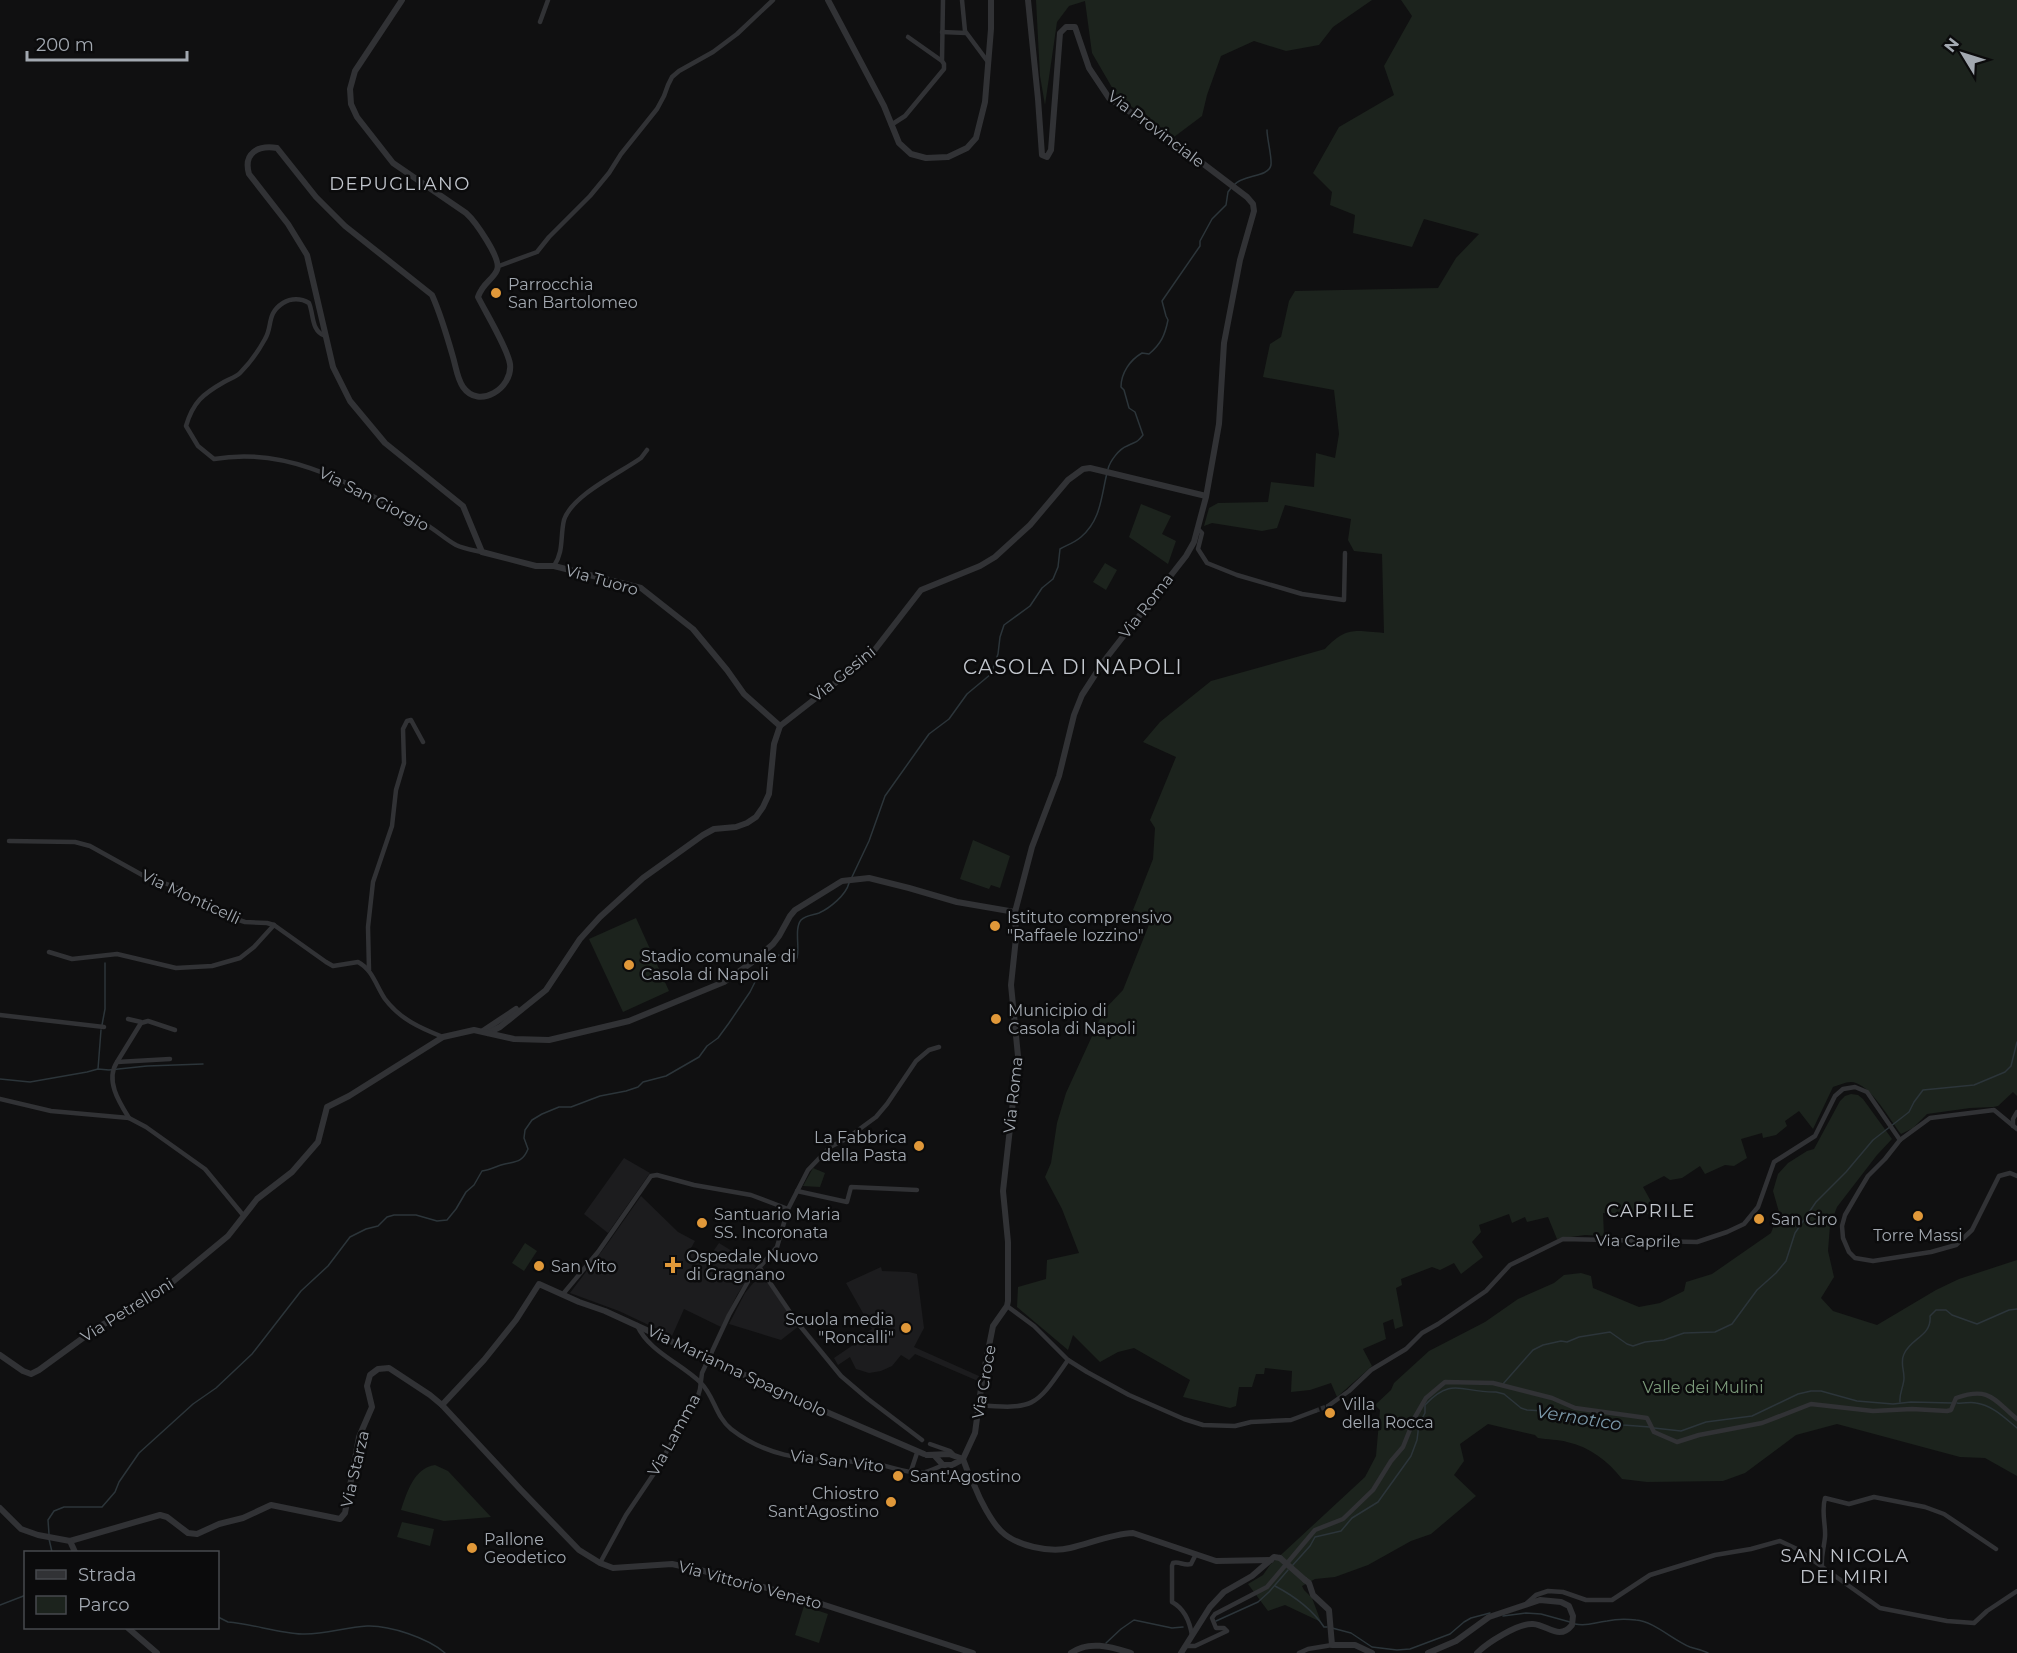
<svg xmlns="http://www.w3.org/2000/svg" width="2017" height="1653" font-family="Montserrat,sans-serif">
  <rect width="100%" height="100%" fill="#101011"/>
  <g fill="#1c1c1e">
    <path d="M624,1158L650,1173L608,1233L584,1214Z"/>
    <path d="M641,1196L678,1232L695,1241L691,1248L705,1263L719,1243L756,1266L737,1295L721,1327L684,1309L672,1336L619,1311L570,1293L608,1243Z"/>
    <path d="M881,1267L882,1271L909,1272L917,1274L924,1328L914,1347L979,1376L978,1381L915,1354L909,1360L901,1355L892,1366L881,1371L869,1373L856,1369L850,1357L838,1365L834,1358L862,1339L859,1337L872,1329L846,1283Z"/>
    <path d="M759,1276L764,1278L799,1326L781,1340L729,1324L745,1293Z"/>
  </g>
  <g fill="#1c231d">
    <path d="M1036,0H1372L1333,27L1319,45L1286,51L1254,41L1221,56L1207,95L1202,116L1174,137L1117,96L1092,53L1085,1L1069,6L1057,22L1045,105L1040,76Z"/>
    <path d="M1401,0H2017V1096L2013,1092L1998,1106L1993,1107L1970,1108L1927,1114L1913,1128L1901,1134C1890,1120 1873,1089 1856,1083C1849,1080 1840,1085 1833,1087L1813,1129L1799,1111L1785,1121L1787,1126L1776,1135L1763,1138L1762,1133L1741,1139L1747,1158L1734,1166L1725,1165L1705,1174L1700,1166L1682,1178L1670,1180L1664,1176L1643,1187L1658,1214L1651,1216C1641,1209 1631,1214 1620,1218L1618,1213H1603L1604,1236L1585,1235L1557,1239L1548,1217L1527,1222L1525,1217L1512,1223L1509,1214L1479,1225L1481,1232L1472,1242L1483,1257L1461,1274L1454,1263L1440,1270L1432,1267L1401,1279L1402,1285L1396,1288L1403,1326L1395,1329L1393,1319L1383,1323L1386,1339L1363,1349L1372,1366L1337,1397L1331,1383L1310,1390L1291,1392L1292,1371L1265,1368L1264,1374H1256L1252,1387H1239L1236,1406L1230,1408L1183,1397L1190,1380L1134,1348L1118,1352L1100,1362L1073,1335L1068,1350L1017,1307L1018,1287L1046,1279L1047,1260L1079,1253L1062,1209L1045,1177L1051,1163L1057,1123L1066,1093L1104,1010L1123,990L1152,917L1133,910L1153,859L1155,828L1150,820L1176,757L1143,742L1160,722L1211,681L1325,649C1347,626 1355,631 1384,633L1382,554L1354,551L1348,540L1351,519L1285,505L1277,528L1262,531L1212,523L1204,526L1209,508L1218,503L1268,502L1271,482L1314,487L1316,453L1335,458L1339,434L1334,390L1263,377L1270,344L1281,337L1289,301L1295,291L1438,288L1456,258L1479,234L1424,219L1412,247L1353,233L1355,215L1330,205L1332,192L1313,173L1339,127L1394,95L1384,66L1412,16Z"/>
    <path d="M1141,504L1171,516L1162,534L1176,541L1168,564L1129,537Z"/>
    <path d="M1105,563L1117,570L1106,590L1093,582Z"/>
    <path d="M973,840L1010,856L1000,888L991,885L989,889L960,879Z"/>
    <path d="M636,918L669,991L623,1012L589,939Z"/>
    <path d="M1851,1094L1858,1095L1863,1099L1892,1139L1877,1155L1837,1207L1830,1225L1828,1251L1834,1277L1821,1298L1833,1311L1877,1325L1936,1290L1959,1279L2017,1260V1476L1985,1458L1960,1457L1837,1424L1796,1435L1745,1473L1723,1481L1647,1482L1622,1479C1608,1461 1590,1447 1567,1442C1558,1439 1548,1440 1538,1438L1535,1435L1488,1424L1460,1444L1464,1461L1454,1475L1476,1496L1431,1534L1411,1541L1368,1565L1335,1577L1315,1579L1302,1586L1304,1590L1312,1598L1321,1622L1285,1605L1268,1611L1248,1584L1263,1575L1270,1565L1365,1477L1376,1456L1380,1410L1375,1405L1391,1390L1394,1383L1429,1351L1485,1322L1518,1299L1554,1283L1564,1275L1581,1273L1591,1276L1593,1288L1639,1307L1660,1303L1684,1291L1686,1282L1712,1274L1771,1233L1779,1212L1773,1191L1778,1174L1788,1163L1807,1151L1814,1149L1840,1101L1845,1096Z"/>
    <path d="M813,1168L825,1173L820,1187L803,1186Z"/>
    <path d="M525,1243L537,1251L524,1271L512,1263Z"/>
    <path d="M435,1465L448,1471L491,1517L444,1521L401,1510C407,1492 414,1468 435,1465Z"/>
    <path d="M402,1522L434,1529L430,1546L397,1537Z"/>
    <path d="M804,1606L828,1614L819,1643L795,1635Z"/>
  </g>
  <g fill="none" stroke-linecap="round" stroke-linejoin="round">
    <g stroke="#2c353a" stroke-width="1.5">
      <path d="M1234,185C1243,174 1268,178 1271,165C1272,157 1267,139 1267,130"/>
      <path d="M1108,469C1110,461 1119,449 1127,446C1136,441 1136,444 1143,435L1135,412L1129,408L1124,390L1121,387C1121,373 1130,360 1142,353L1149,354C1161,344 1165,335 1168,320L1166,316L1162,301L1200,246V241L1212,219L1226,205L1228,192L1231,188"/>
      <path d="M851,879L869,841L885,796L929,734L949,719L967,694L991,674L998,654L1000,637L1004,625L1030,606L1042,588L1053,579L1058,567L1060,549C1067,545 1074,543 1081,537C1101,520 1101,497 1107,473"/>
      <path d="M102,1025L105,1009V963"/>
      <path d="M98,1069L101,1030"/>
      <path d="M0,1079L30,1082L87,1072L98,1069L109,1070L147,1066L203,1064"/>
      <path d="M1503,1384L1533,1350L1543,1345L1561,1341L1567,1342L1579,1337L1610,1332L1627,1344L1633,1346L1645,1342L1664,1340L1684,1333L1715,1332L1732,1324L1757,1290L1776,1273L1786,1261L1795,1233L1816,1202L1846,1172L1873,1140L1909,1112L1914,1102L1923,1090L1974,1085L2005,1072L2011,1066L2017,1042"/>
      <path d="M1900,1402C1899,1393 1904,1386 1904,1378C1904,1369 1900,1362 1904,1354C1911,1338 1932,1336 1930,1316L1936,1310H1946L1952,1315L1977,1324L2009,1310L2017,1309"/>
      <path d="M1957,1403C1964,1404 1970,1401 1976,1403C1992,1405 2005,1418 2017,1428"/>
      <path d="M1654,1428L1681,1431L1706,1422L1752,1416L1798,1394L1811,1391H1821L1857,1401L1893,1404L1911,1402L1952,1403"/>
      <path d="M49,1534L48,1520L54,1511L64,1507H102L115,1492L119,1482L139,1453L193,1404L216,1388L252,1354L301,1291L328,1266L350,1237L366,1229L378,1226L387,1217L394,1215H416L437,1221L447,1220L456,1209L466,1192L474,1185L482,1171C489,1170 495,1167 501,1165C514,1161 522,1164 528,1149L524,1138L525,1130L532,1120L542,1114L559,1107H571L600,1096L626,1091L638,1087L643,1082L666,1076L699,1057L707,1046L718,1038L729,1023L750,992L762,968L779,955L794,960L797,958C800,947 794,929 801,920C806,915 813,915 819,913C830,908 846,895 849,883"/>
      <path d="M49,1539L52,1552"/>
      <path d="M1292,1566L1310,1546L1315,1537L1341,1531L1352,1518L1378,1502L1411,1456L1417,1440L1419,1424L1425,1413V1405C1452,1376 1462,1393 1496,1392L1504,1394L1521,1408L1527,1410L1545,1411L1557,1417L1579,1421L1594,1422L1608,1420L1623,1425L1650,1427"/>
      <path d="M1275,1586C1294,1596 1312,1609 1324,1627H1327"/>
      <path d="M0,1605L26,1595"/>
      <path d="M1503,1616L1526,1613L1541,1614L1570,1622"/>
      <path d="M218,1617L228,1622C252,1624 279,1633 302,1634C324,1635 345,1627 367,1626C389,1625 428,1638 445,1653"/>
      <path d="M1216,1621L1258,1602L1269,1592L1288,1570"/>
      <path d="M1575,1624C1588,1627 1595,1622 1607,1621C1616,1619 1627,1619 1636,1620C1653,1621 1673,1640 1690,1647C1696,1649 1702,1650 1708,1653"/>
      <path d="M1332,1628L1351,1633L1372,1647L1397,1650L1410,1649L1450,1634L1464,1622L1471,1618L1490,1613"/>
      <path d="M1106,1643L1121,1629L1134,1620L1172,1628L1183,1627"/>
    </g>
    <path stroke="#2d2e31" stroke-width="4.5" stroke-dasharray="4.5 2" stroke-linecap="butt" d="M1315,1411L1328,1406"/>
    <path stroke="#2d2e31" stroke-width="6" stroke-dasharray="6 3" stroke-linecap="butt" d="M969,1475L975,1487"/>
    <g stroke="#313235" stroke-width="4.5">
      <path d="M962,0L965,31L988,62"/>
      <path d="M540,22L548,0"/>
      <path d="M942,32L966,33"/>
      <path d="M942,60L943,0"/>
      <path d="M891,125L905,116L944,69V64L942,61L908,37"/>
      <path d="M499,266L537,252L549,237L590,196L609,173L621,154L657,109L664,96L668,85L672,77L679,71L713,52L737,34L773,0"/>
      <path d="M325,336C311,331 314,315 309,303C301,298 291,298 283,303C266,314 273,326 265,339C259,350 249,364 240,373C236,377 229,379 224,382C203,394 193,402 186,426L198,446L214,459C293,445 358,489 425,524C436,530 445,539 456,545C464,549 473,550 482,552"/>
      <path d="M1198,529L1202,533L1198,549L1207,563L1237,575L1302,594L1344,600L1345,553"/>
      <path d="M554,566C564,551 560,537 564,520C572,495 620,473 641,458L647,450"/>
      <path d="M9,841L75,842L90,846L144,876L181,889L233,918L245,922L267,923L274,925L326,962L333,966L358,962C373,970 376,986 385,999C400,1019 420,1028 443,1037"/>
      <path d="M49,952L72,959L117,954L176,968L212,966L240,958L254,947L274,925"/>
      <path d="M369,970L368,927L373,882L392,826L396,790L404,763L403,729L407,721L411,720L423,742"/>
      <path d="M0,1015L104,1027"/>
      <path d="M128,1019L141,1022V1023L148,1021L175,1030"/>
      <path d="M117,1062L141,1023"/>
      <path d="M0,1099L51,1111L129,1118L146,1127L205,1169L243,1215"/>
      <path d="M129,1118C119,1102 105,1080 117,1062L170,1059"/>
      <path d="M2013,1126V1119L2017,1112"/>
      <path d="M2017,1129L1994,1110L1930,1118L1900,1140L1885,1159L1868,1176L1859,1191L1845,1215L1842,1226L1843,1238L1849,1252L1855,1258L1873,1261L1931,1252L1956,1245L1972,1230L1999,1176L2010,1173L2017,1176"/>
      <path d="M797,1191L847,1202L851,1187L917,1190"/>
      <path d="M760,1268L796,1321L841,1376L868,1399L922,1440"/>
      <path d="M563,1294L598,1252L651,1176L657,1175L694,1185L751,1195L788,1209"/>
      <path d="M1007,1306L1034,1326L1068,1360L1087,1372L1129,1395L1184,1419L1203,1425L1235,1426L1251,1422L1291,1420L1315,1411"/>
      <path d="M637,1325C649,1352 681,1363 701,1383C714,1396 716,1417 731,1429C776,1464 818,1458 871,1463C887,1465 904,1473 921,1473C928,1472 936,1468 943,1465"/>
      <path d="M978,1405C1036,1410 1036,1406 1068,1360"/>
      <path d="M1328,1406L1349,1391L1371,1370L1406,1349L1422,1333L1438,1324L1486,1291L1510,1265L1563,1239L1697,1242L1727,1232L1744,1224L1758,1207L1774,1162L1815,1136L1835,1096L1843,1089L1855,1087L1867,1092L1900,1140"/>
      <path d="M930,1444L950,1451L953,1454"/>
      <path d="M911,1471L917,1453"/>
      <path d="M600,1563L626,1515L655,1472L698,1396L700,1389L702,1373L729,1315L750,1278L777,1247L788,1209L808,1170L830,1147L846,1139L876,1117L887,1104L916,1061L929,1050L939,1047"/>
      <path d="M1822,1567C1821,1556 1824,1548 1825,1537C1826,1525 1821,1512 1825,1498L1849,1504L1874,1497L1925,1507L1944,1514L1996,1549"/>
      <path d="M1526,1604L1536,1595L1548,1591L1563,1592L1586,1600H1612L1650,1575L1715,1555L1751,1549L1780,1541L1797,1549L1880,1608L1947,1621L1974,1623L1987,1611L2017,1591"/>
      <path d="M1192,1636C1190,1622 1185,1609 1172,1602V1566L1173,1563C1179,1561 1184,1566 1191,1564L1196,1554"/>
      <path d="M1186,1646H1195L1227,1631L1224,1628H1216L1212,1618L1215,1614L1267,1587L1315,1530L1343,1519L1373,1490L1391,1461L1403,1447L1415,1417L1426,1398L1445,1382L1493,1383L1552,1398L1575,1408L1647,1418L1654,1432L1677,1442L1699,1435L1762,1423L1811,1404L1873,1411L1912,1409L1947,1411L1951,1410L1956,1398C1990,1386 1994,1400 2017,1419"/>
      <path d="M1299,1653L1308,1649L1332,1645"/>
    </g>
    <g stroke="#313235" stroke-width="6">
      <path d="M402,0L355,71L350,89L351,104L357,117L393,163L466,213C475,221 502,259 497,270C493,280 483,282 478,297C486,313 508,349 510,364C513,388 479,410 463,387C457,378 456,367 453,357C447,336 441,315 432,295L345,226L316,197L277,148C258,145 243,153 249,174L288,224L307,255L333,367L350,401L385,443L463,506L482,552L536,566H554L641,588L693,629L727,670L744,694L780,726"/>
      <path d="M828,0L884,106L899,143L911,154L926,158L948,157L967,148L976,138L985,102L991,29V0"/>
      <path d="M483,1031L516,1009"/>
      <path d="M488,1033L500,1027L546,990L580,939L600,917L643,878L703,835L714,829L736,827L747,823L756,817L763,807L769,794L774,744L780,726L870,656L921,590L980,566L995,557L1030,525L1068,480L1083,469L1090,468L1206,496"/>
      <path d="M0,1355L23,1371L31,1374L39,1370L98,1327L152,1299L228,1236L257,1199L292,1172L318,1142L327,1107L349,1096L443,1037L474,1030L514,1039L549,1040L629,1021L724,982L751,963L773,944L779,936L790,916L795,910L842,881L869,878L909,888L957,902L1015,912"/>
      <path d="M442,1405L521,1490L579,1550L600,1563L613,1568L672,1564L704,1571L800,1597L973,1653"/>
      <path d="M927,1455L949,1454L963,1459L952,1465H943L934,1455"/>
      <path d="M969,1475L963,1459L975,1433L982,1381L993,1326L1007,1306L1008,1301V1242L1003,1191L1018,1056L1011,985L1016,938L1015,912L1032,847L1059,776L1074,715L1082,695L1104,661L1186,556L1194,542L1206,497L1219,424L1224,343L1240,260L1254,211L1253,204L1247,197L1168,137L1109,98L1089,68L1075,27H1066L1060,33L1051,150L1047,157L1042,155L1038,99L1028,0"/>
      <path d="M975,1487C980,1500 991,1521 1001,1531C1016,1546 1050,1553 1070,1548C1091,1543 1112,1534 1133,1533L1216,1561L1271,1560"/>
      <path d="M0,1508L21,1529L38,1535L70,1541L160,1515L167,1517L188,1533L197,1534L219,1524L243,1518L271,1505L340,1519L345,1513L359,1437L372,1407L367,1386L370,1375L378,1369L389,1368L430,1395L442,1405L484,1360L516,1320L539,1284L579,1302L605,1311L808,1404L924,1454"/>
      <path d="M70,1541L75,1552"/>
      <path d="M1305,1580L1309,1583L1313,1595L1329,1610L1332,1645H1355L1372,1653"/>
      <path d="M128,1628L157,1653"/>
      <path d="M1071,1653C1089,1640 1111,1647 1131,1653"/>
      <path d="M1181,1653L1210,1607L1224,1592L1252,1576L1274,1557L1280,1558"/>
      <path d="M1428,1653L1456,1641L1489,1617L1540,1600L1561,1602L1569,1606L1573,1616L1572,1625C1559,1641 1548,1625 1533,1624C1518,1623 1487,1643 1477,1653"/>
    </g>
    <path stroke="#313235" stroke-width="6" d="M1280,1558L1305,1580"/>
  </g>
  <g fill="#e09839" stroke="#0b0b0c" stroke-width="2">
    <circle cx="496" cy="293" r="6"/>
    <circle cx="995" cy="926" r="6"/>
    <circle cx="629" cy="965" r="6"/>
    <circle cx="996" cy="1019" r="6"/>
    <circle cx="919" cy="1146" r="6"/>
    <circle cx="1918" cy="1216" r="6"/>
    <circle cx="1759" cy="1219" r="6"/>
    <circle cx="702" cy="1223" r="6"/>
    <path d="M670 1256h6v6h6v6h-6v6h-6v-6h-6v-6h6z"/>
    <circle cx="539" cy="1266" r="6"/>
    <circle cx="906" cy="1328" r="6"/>
    <circle cx="1330" cy="1413" r="6"/>
    <circle cx="898" cy="1476" r="6"/>
    <circle cx="891" cy="1502" r="6"/>
    <circle cx="472" cy="1548" r="6"/>
  </g>
  <g text-anchor="middle" dominant-baseline="central" stroke-width="5" stroke-linejoin="round" paint-order="stroke">
    <g font-size="16" fill="#a2a8b0" stroke="#0b0b0c">
      <text transform="translate(1156 129) rotate(37)">Via Provinciale</text>
      <text transform="translate(374 499) rotate(27)">Via San Giorgio</text>
      <text transform="translate(602 580) rotate(16)">Via Tuoro</text>
      <text transform="translate(1146 606) rotate(-52)">Via Roma</text>
      <text transform="translate(843 674) rotate(-39)">Via Gesini</text>
      <text transform="translate(191 897) rotate(25)">Via Monticelli</text>
      <text transform="translate(1013 1095) rotate(-84)">Via Roma</text>
      <text transform="translate(1638 1241) rotate(1)">Via Caprile</text>
      <text transform="translate(127 1310) rotate(-32)">Via Petrelloni</text>
      <text transform="translate(737 1371) rotate(25)">Via Marianna Spagnuolo</text>
      <text transform="translate(984 1382) rotate(-80)">Via Croce</text>
      <text transform="translate(674 1435) rotate(-61)">Via Lamma</text>
      <text transform="translate(837 1461) rotate(7)">Via San Vito</text>
      <text transform="translate(355 1469) rotate(-77)">Via Starza</text>
      <text transform="translate(750 1585) rotate(15)">Via Vittorio Veneto</text>
    </g>
    <g font-size="16" fill="#a2a8b0" stroke="#0b0b0c" text-anchor="start">
      <text x="508" y="284">Parrocchia<tspan x="508" dy="18">San Bartolomeo</tspan></text>
      <text x="1007" y="917">Istituto comprensivo<tspan x="1007" dy="18">"Raffaele Iozzino"</tspan></text>
      <text x="641" y="956">Stadio comunale di<tspan x="641" dy="18">Casola di Napoli</tspan></text>
      <text x="1008" y="1010">Municipio di<tspan x="1008" dy="18">Casola di Napoli</tspan></text>
      <text x="907" y="1137" text-anchor="end">La Fabbrica<tspan x="907" dy="18">della Pasta</tspan></text>
      <text x="714" y="1214">Santuario Maria<tspan x="714" dy="18">SS. Incoronata</tspan></text>
      <text x="1771" y="1219">San Ciro</text>
      <text x="1918" y="1235" text-anchor="middle">Torre Massi</text>
      <text x="686" y="1256">Ospedale Nuovo<tspan x="686" dy="18">di Gragnano</tspan></text>
      <text x="551" y="1266">San Vito</text>
      <text x="894" y="1319" text-anchor="end">Scuola media<tspan x="894" dy="18">"Roncalli"</tspan></text>
      <text x="1342" y="1404">Villa<tspan x="1342" dy="18">della Rocca</tspan></text>
      <text x="910" y="1476">Sant'Agostino</text>
      <text x="879" y="1493" text-anchor="end">Chiostro<tspan x="879" dy="18">Sant'Agostino</tspan></text>
      <text x="484" y="1539">Pallone<tspan x="484" dy="18">Geodetico</tspan></text>
    </g>
    <g font-size="16" fill="#7b9a7a" stroke="#0b0b0c">
      <text x="1703" y="1387">Valle dei Mulini</text>
    </g>
    <g font-size="18" letter-spacing="1.5" fill="#c2c6cd" stroke="#0b0b0c">
      <text x="400" y="184">DEPUGLIANO</text>
      <text x="1651" y="1211">CAPRILE</text>
      <text x="1845" y="1556">SAN NICOLA<tspan x="1845" dy="21">DEI MIRI</tspan></text>
    </g>
    <g font-size="18" font-style="italic" fill="#7b98a9" stroke="#0b0b0c">
      <text transform="translate(1579 1418) rotate(9)">Vernotico</text>
    </g>
    <g font-size="20" letter-spacing="1.5" fill="#c2c6cd" stroke="#0b0b0c">
      <text x="1073" y="667">CASOLA DI NAPOLI</text>
    </g>
  </g>
  <rect x="24" y="1551" width="195" height="78" fill="#0b0b0c" stroke="#474a4e" stroke-width="1.5"/>
  <rect x="36" y="1570" width="30" height="9" fill="#313235" stroke="#474a4e" stroke-width="1.5"/>
  <text x="78" y="1581" font-size="18" fill="#a2a8b0">Strada</text>
  <rect x="36" y="1596" width="30" height="18" fill="#1c231d" stroke="#474a4e" stroke-width="1.5"/>
  <text x="78" y="1611" font-size="18" fill="#a2a8b0">Parco</text>
  <g transform="translate(1963 54) rotate(308)" stroke="#0b0b0c" stroke-width="4.5" paint-order="stroke">
  <path d="M0-4.5L10 22L0 15L-10 22Z" fill="#a2a8b0"/>
  <text y="-9" font-size="16" font-weight="bold" text-anchor="middle" fill="#a2a8b0">N</text>
  </g>
  <path d="M27 51v9h160v-9" fill="none" stroke="#a2a8b0" stroke-width="3"/>
  <text x="36" y="51" font-size="18" fill="#a2a8b0" stroke="#0b0b0c" stroke-width="4.5" paint-order="stroke">200 m</text>
</svg>
